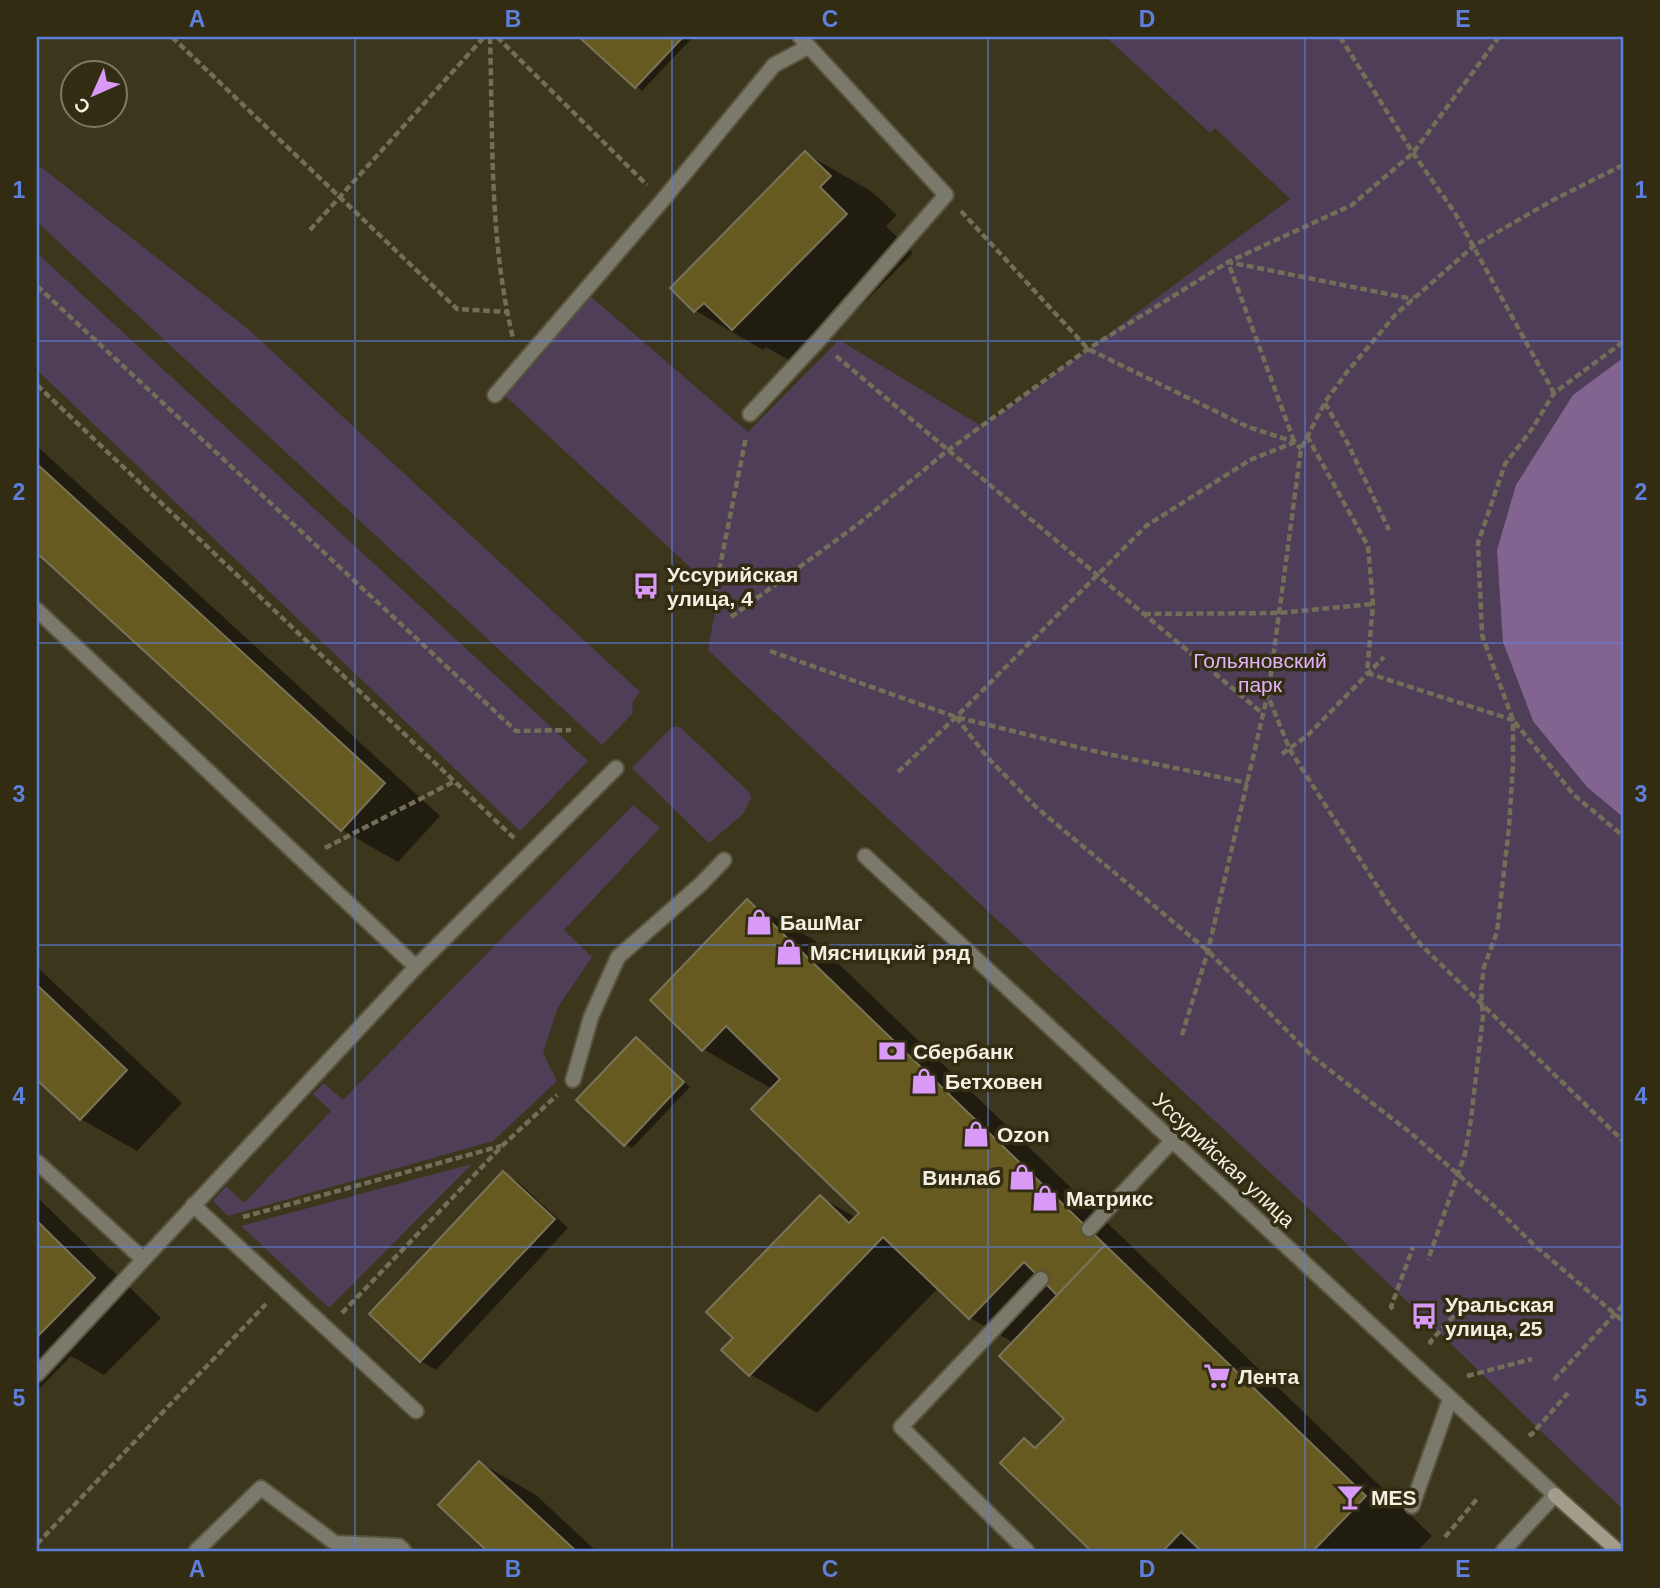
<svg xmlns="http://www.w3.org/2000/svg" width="1660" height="1588" font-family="Arial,sans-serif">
  <rect width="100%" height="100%" fill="#3c361d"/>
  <g fill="#4f3e57">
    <path d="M1106,37H1623V1509C1544,1436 1469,1360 1391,1286C1165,1072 934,864 708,650L718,593L502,393L590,296L748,432L839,340L983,427L1290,199L1215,128L1210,133Z"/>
    <path d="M37,164L248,329L640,692L633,701L632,714L602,745L37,222Z"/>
    <path d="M37,253L588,761L520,831L37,370Z"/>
    <path d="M677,726L681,728L749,792L751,798L744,813L709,843L632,768L671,728Z"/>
    <path d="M633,805L660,828L564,930L592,957L558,1007L543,1053L557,1081L493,1141L228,1216L213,1201L226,1186L244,1203L331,1111L313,1094L324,1083L343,1100Z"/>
    <path d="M472,1164L329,1308L241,1226Z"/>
  </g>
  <path fill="#836491" d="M1623,358V817L1587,787L1533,721L1503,642L1497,550L1516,485L1573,395Z"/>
  <g fill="#0007">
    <path d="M582,37H693L642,91Z"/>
    <path d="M805,153L872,192L897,215L886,226L913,253L801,367L766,347L763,350L696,311L672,288Z"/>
    <path d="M37,446L440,816L398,862L342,830L37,550Z"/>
    <path d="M747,901L814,940L1432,1536L1417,1551H1093L1002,1463L1024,1440L1037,1448L1066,1418L1014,1343L970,1318L939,1287L817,1413L750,1374L735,1338L820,1197L857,1218L862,1213L772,1089L703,1049Z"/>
    <path d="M37,967L182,1103L137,1151L81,1119L37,1077Z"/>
    <path d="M636,1039L690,1087L632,1148L625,1144Z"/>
    <path d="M503,1173L518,1182L568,1228L436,1370L421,1361L371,1314Z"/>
    <path d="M37,1197L161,1318L104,1375L71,1356L37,1391Z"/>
    <path d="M480,1463L536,1495L596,1551H490L440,1505Z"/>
  </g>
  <g fill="#675a21" stroke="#797358" stroke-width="2">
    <path d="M579,37H683L635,88Z"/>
    <path d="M805,151L831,176L820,187L847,214L732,330L704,303L694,312L670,288Z"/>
    <path d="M37,464L385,783L341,831L37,553Z"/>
    <path d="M747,899L1105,1245L1057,1295L1024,1262L969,1319L883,1237L749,1376L721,1350L733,1338L706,1312L820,1195L849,1223L859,1213L751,1109L780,1079L726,1026L702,1051L650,1000Z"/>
    <path d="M37,985L127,1070L80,1120L37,1080Z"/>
    <path d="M636,1037L684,1082L624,1146L576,1100Z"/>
    <path d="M503,1171L555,1219L420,1362L369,1314Z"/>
    <path d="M37,1221L95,1278L37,1337Z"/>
    <path d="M1105,1245L1366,1496L1313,1551H1201L1181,1532L1163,1551H1091L1000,1463L1024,1438L1035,1448L1064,1419L999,1356Z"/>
    <path d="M479,1461L576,1551H487L438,1505Z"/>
  </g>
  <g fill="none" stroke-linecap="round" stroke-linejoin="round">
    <g stroke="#59543c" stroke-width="18">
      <g id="lane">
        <path d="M495,395L662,201L774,65L808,47"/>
        <path d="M750,414L818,341L946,195L800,37"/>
        <path d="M37,610L416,967"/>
        <path d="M865,856L1555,1495"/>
        <path d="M573,1080L591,1017L618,957L701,884L724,860"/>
        <path d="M37,1162L143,1259"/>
        <path d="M193,1205L416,1411"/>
        <path d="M1089,1229L1172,1141"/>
        <path d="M37,1374L416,967L616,768"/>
        <path d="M1412,1506L1450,1399"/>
        <path d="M196,1551L261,1488L335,1543L399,1546L404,1551"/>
        <path d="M1027,1551L901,1427L1041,1279"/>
      </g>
    </g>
    <g stroke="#59543c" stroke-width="18">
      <path id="street" d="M1503,1551L1555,1495"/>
    </g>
    <g stroke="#59543c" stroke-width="18">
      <path id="secondary" d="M1555,1495L1618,1551"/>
    </g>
    <g stroke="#736e58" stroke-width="4.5" stroke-dasharray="7 3.5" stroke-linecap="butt">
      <path d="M172,37L457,309L507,312"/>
      <path d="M490,37C493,137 489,240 513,338"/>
      <path d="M497,37L647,185"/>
      <path d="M1340,37L1413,153L1455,213L1554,393"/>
      <path d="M1623,165L1553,200L1475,245L1396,314L1347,372L1325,402L1301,449L1268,696L1290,750L1388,903L1422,946L1623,1141"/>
      <path d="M961,211L1088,349L1248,427L1295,442"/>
      <path d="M310,230L484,37"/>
      <path d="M37,286L516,731L571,730"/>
      <path d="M1623,342L1554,393L1532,429L1505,464L1478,543L1482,635L1513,720L1574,795L1623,836"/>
      <path d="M836,356L1262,713"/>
      <path d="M37,385L514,838"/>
      <path d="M1325,403L1348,444L1389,530"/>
      <path d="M1307,436L1368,546L1373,604L1367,673"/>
      <path d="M1294,441L1228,262L1413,299"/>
      <path d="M713,601L746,437"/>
      <path d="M1144,614L1279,613L1373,604"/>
      <path d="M731,617L857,525L947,451L1088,349L1228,262L1352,205L1413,153L1499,37"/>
      <path d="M770,651L956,717L1098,752L1248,783"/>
      <path d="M1367,673L1513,720V764L1509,827L1497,932L1484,967L1481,990L1483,1016L1471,1119L1465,1154L1428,1260"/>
      <path d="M956,717L987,757L1036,807L1208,951L1313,1057L1412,1134L1494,1206L1533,1244L1623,1321"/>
      <path d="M1282,754L1308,735L1384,657"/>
      <path d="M898,772L956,717L1146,526L1250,460L1295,442L1301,449"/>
      <path d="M325,848L455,781"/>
      <path d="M1182,1035L1208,951L1267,697"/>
      <path d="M243,1217L501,1146"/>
      <path d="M1393,1309L1391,1307L1413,1247"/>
      <path d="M342,1313L502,1146L557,1095"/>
      <path d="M1432,1344L1430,1342L1469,1299"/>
      <path d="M1467,1376L1532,1359"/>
      <path d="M1554,1380L1623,1305"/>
      <path d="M1529,1433L1531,1435L1568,1393"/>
      <path d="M1445,1537L1477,1499"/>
      <path d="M37,1544L266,1304"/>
    </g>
    <use href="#lane" stroke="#7b786c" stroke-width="14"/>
    <use href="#street" stroke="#7b786c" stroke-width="14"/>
    <use href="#secondary" stroke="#a19d8a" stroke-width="14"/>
  </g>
  <path fill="none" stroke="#5e7fdb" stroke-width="2" stroke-opacity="0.55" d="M355,37V1551M672,37V1551M988,37V1551M1305,37V1551M37,341H1623M37,643H1623M37,945H1623M37,1247H1623"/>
  <defs>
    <g id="bus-bare" transform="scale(2.1)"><path d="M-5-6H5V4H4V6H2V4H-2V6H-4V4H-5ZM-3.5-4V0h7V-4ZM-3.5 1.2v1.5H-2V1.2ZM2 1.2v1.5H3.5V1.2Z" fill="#d99af7" stroke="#322c13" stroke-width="2.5" paint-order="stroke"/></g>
    <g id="shop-bare" transform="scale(2.1)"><path d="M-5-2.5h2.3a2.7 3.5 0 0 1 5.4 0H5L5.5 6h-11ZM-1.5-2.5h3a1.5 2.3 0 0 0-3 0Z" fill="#d99af7" stroke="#322c13" stroke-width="2.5" paint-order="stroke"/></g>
    <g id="bank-bare" transform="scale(2.1)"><path d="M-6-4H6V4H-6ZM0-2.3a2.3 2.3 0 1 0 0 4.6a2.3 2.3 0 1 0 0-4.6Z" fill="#d99af7" stroke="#322c13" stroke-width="2.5" paint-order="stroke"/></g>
    <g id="supermarket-bare" transform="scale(2.1)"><path d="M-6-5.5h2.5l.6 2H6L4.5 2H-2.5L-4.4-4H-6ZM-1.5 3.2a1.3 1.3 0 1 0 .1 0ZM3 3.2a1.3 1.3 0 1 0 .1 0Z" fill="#d99af7" stroke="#322c13" stroke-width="2.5" paint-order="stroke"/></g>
    <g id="bar-bare" transform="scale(2.1)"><path d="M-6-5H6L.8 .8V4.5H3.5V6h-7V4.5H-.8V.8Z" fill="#d99af7" stroke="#322c13" stroke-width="2.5" paint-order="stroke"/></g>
  </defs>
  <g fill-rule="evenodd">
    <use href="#bus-bare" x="646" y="586"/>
    <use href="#shop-bare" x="759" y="922"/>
    <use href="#shop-bare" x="789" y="952"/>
    <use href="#bank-bare" x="892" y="1051"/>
    <use href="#shop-bare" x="924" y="1081"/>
    <use href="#shop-bare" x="976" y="1134"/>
    <use href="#shop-bare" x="1022" y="1177"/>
    <use href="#shop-bare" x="1045" y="1198"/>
    <use href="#bus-bare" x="1424" y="1316"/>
    <use href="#supermarket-bare" x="1217" y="1376"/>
    <use href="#bar-bare" x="1350" y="1497"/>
  </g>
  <g text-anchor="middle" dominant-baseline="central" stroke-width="7" stroke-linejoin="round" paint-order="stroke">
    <g font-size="21" font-weight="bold" fill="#f4f0e1" stroke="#322c13" text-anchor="start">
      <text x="667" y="574">Уссурийская<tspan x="667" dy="24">улица, 4</tspan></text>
      <text x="780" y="922">БашМаг</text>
      <text x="810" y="952">Мясницкий ряд</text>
      <text x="913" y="1051">Сбербанк</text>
      <text x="945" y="1081">Бетховен</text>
      <text x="997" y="1134">Ozon</text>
      <text x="1001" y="1177" text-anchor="end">Винлаб</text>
      <text x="1066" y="1198">Матрикс</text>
      <text x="1445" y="1304">Уральская<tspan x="1445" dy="24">улица, 25</tspan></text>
      <text x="1238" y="1376">Лента</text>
      <text x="1371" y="1497">MES</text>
    </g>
    <g font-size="21" fill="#e1b2f7" stroke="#322c13">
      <text x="1260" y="660">Гольяновcкий<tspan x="1260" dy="24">парк</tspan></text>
    </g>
    <g font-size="21" fill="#f4f0e1" stroke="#322c13">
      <text transform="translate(1224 1160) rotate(43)">Уссурийская улица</text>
    </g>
  </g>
  <rect width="1660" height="1588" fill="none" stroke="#322c13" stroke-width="77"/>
  <g transform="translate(94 94) rotate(225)"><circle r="33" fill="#322c13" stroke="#807a65" stroke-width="2"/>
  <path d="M0-5L12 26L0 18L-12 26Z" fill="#d99af7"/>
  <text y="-10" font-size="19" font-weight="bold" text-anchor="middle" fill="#f4f0e1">С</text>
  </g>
  <rect x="38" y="38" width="1584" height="1512" fill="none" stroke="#5e7fdb" stroke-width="2.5"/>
  <g font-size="23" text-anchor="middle" font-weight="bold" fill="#5e7fdb">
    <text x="197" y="27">A</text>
    <text x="513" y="27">B</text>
    <text x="830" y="27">C</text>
    <text x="1147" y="27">D</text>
    <text x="1463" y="27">E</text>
    <text x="19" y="198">1</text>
    <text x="1641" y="198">1</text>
    <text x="19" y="500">2</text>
    <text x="1641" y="500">2</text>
    <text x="19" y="802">3</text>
    <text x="1641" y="802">3</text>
    <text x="19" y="1104">4</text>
    <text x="1641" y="1104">4</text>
    <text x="19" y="1406">5</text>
    <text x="1641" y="1406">5</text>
    <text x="197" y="1577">A</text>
    <text x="513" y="1577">B</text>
    <text x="830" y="1577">C</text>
    <text x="1147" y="1577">D</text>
    <text x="1463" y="1577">E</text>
  </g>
</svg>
